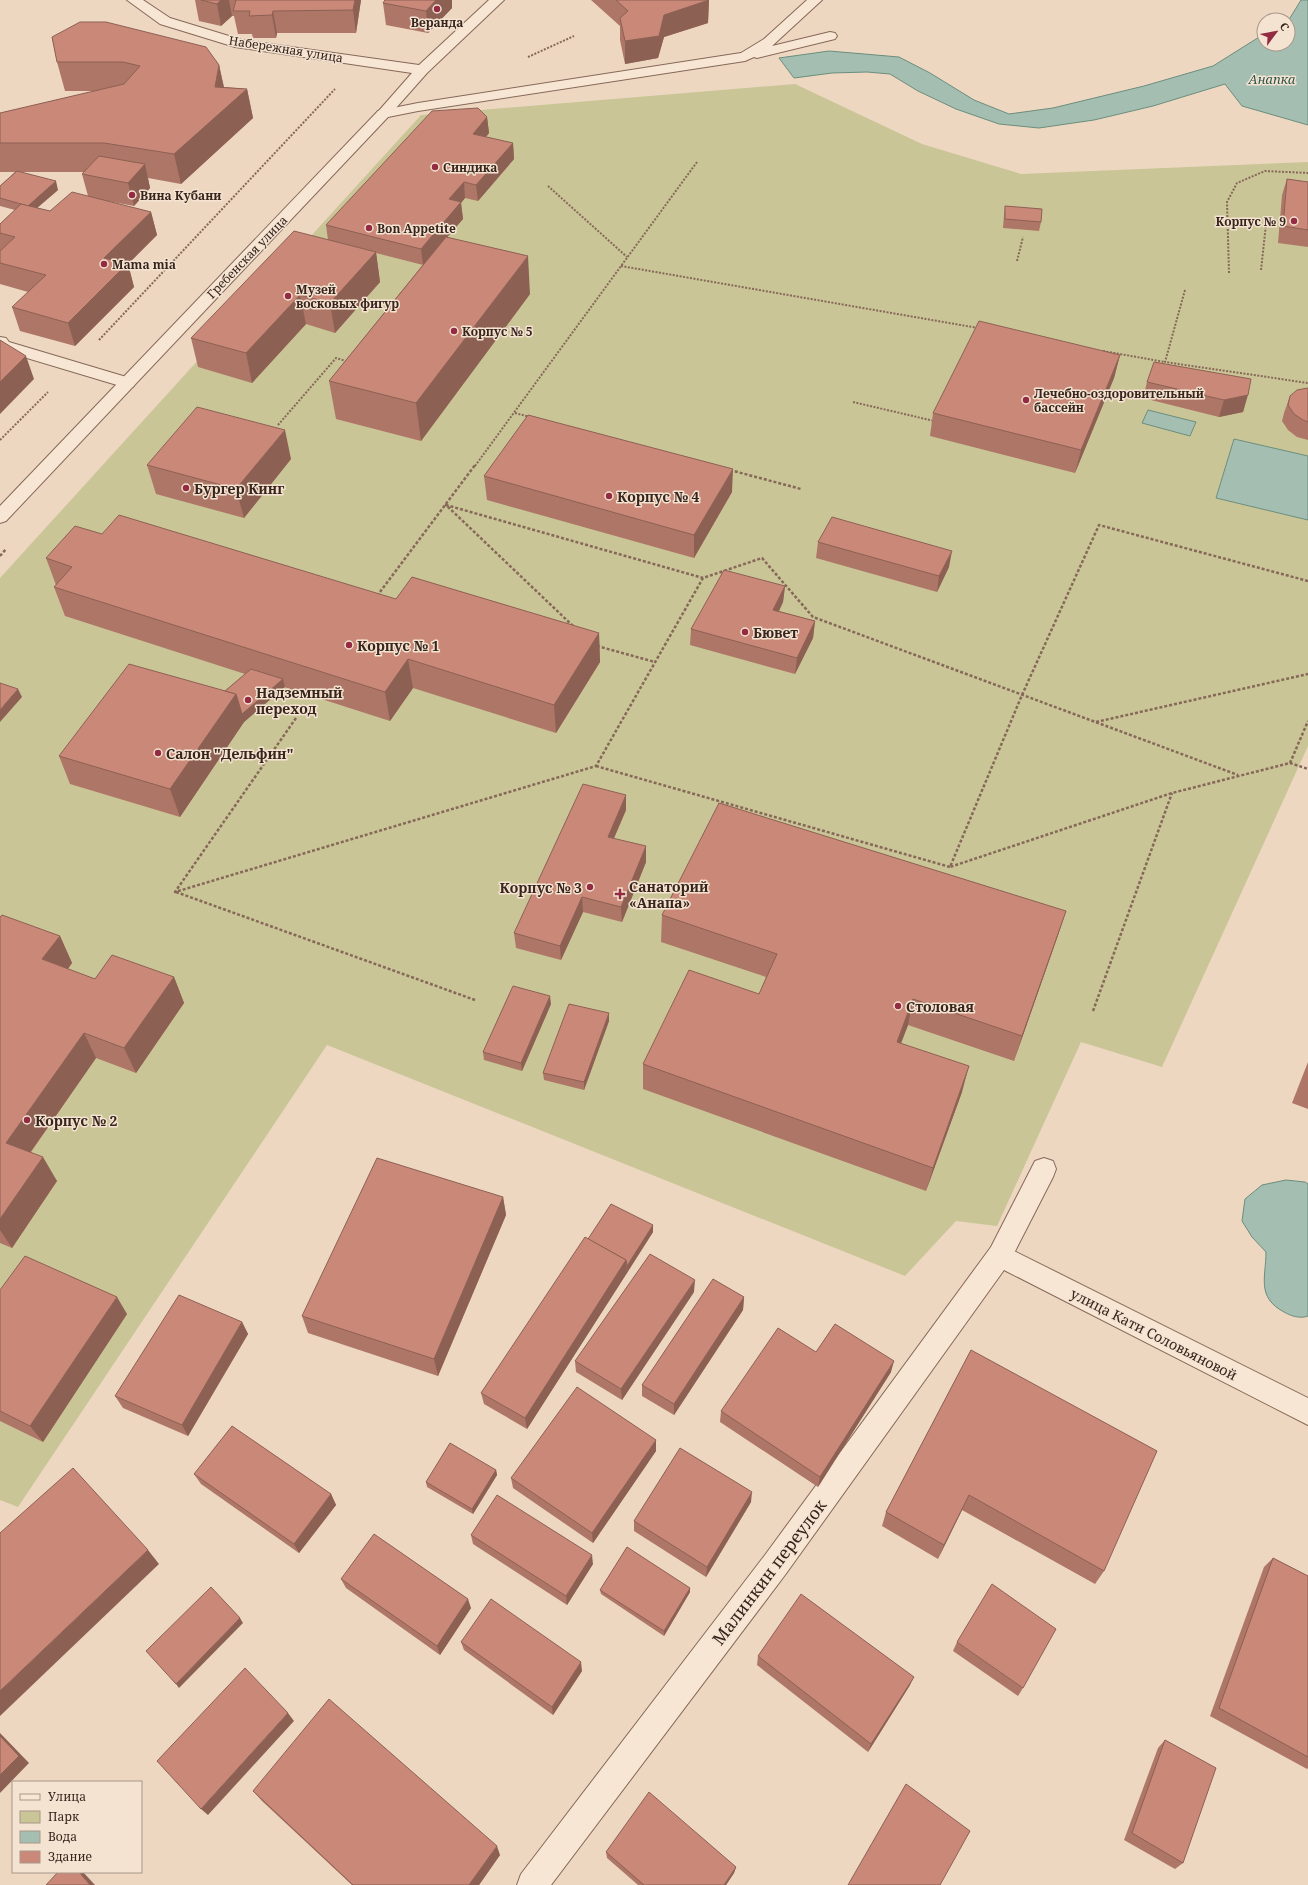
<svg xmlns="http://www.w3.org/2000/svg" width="1308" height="1885" font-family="'Noto Serif',serif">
  <rect width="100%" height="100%" fill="#edd7c1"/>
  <path fill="#cac596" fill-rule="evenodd" d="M795,84L922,144L1021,174L1308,162V456L1234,439L1216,498L1308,520V746L1162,1067L1081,1042L997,1226L956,1221L905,1276L327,1045L18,1507L0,1500V578L421,115ZM1196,422L1190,436L1143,423Z"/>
  <g fill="#a4bfb1" stroke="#6b8d7d">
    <path d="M1301,0H1308V125L1242,106L1225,84L1153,106L1094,120L1039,128L999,124L956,109L918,91L890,74L867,72L832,73L794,78L779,58L829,51L899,57L930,73L974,100L1009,114L1053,108L1144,86L1213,66L1264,34V44H1288L1287,20L1290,18Z"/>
    <path d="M1148,410L1196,422L1190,436L1142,423Z"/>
    <path d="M1234,439L1308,456V520L1216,498Z"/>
    <path d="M1286,1180L1305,1182L1308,1184V1316C1300,1319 1291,1316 1284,1312C1256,1297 1266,1277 1266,1252L1252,1237L1242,1221L1245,1199L1262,1185Z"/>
  </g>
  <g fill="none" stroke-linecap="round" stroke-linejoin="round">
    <g stroke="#866859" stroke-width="2">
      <g id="service">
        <path d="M807,0H822L772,46L830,32L835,33L837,36L835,39L757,58L754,57L745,61L418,111L383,118L378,117L376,114L378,111L418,103L741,53L764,39Z"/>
        <path d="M0,337L6,338L9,342L133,379L135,383L133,387L127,388L0,350Z"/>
        <path d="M1044,1158L1053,1161L1056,1169L1053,1177L1009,1263L1000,1266L991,1263L988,1255L991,1247L1035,1161Z"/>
      </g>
    </g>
    <g stroke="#866859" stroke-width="2">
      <path id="pedestrian" d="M127,0H143L170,18L242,40L419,65L489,0H504L427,73L388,117H378L376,114L412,73L235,47L160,24Z"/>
    </g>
    <g stroke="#866859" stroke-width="2">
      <g id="minor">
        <path d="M383,110L388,111L390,114L388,117L6,521L0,523V506L378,111Z"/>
        <path d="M1000,1244L1308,1398V1425L1004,1270L785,1575L551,1885H517L521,1874L765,1555L991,1247Z"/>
      </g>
    </g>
    <g stroke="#866859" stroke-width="2" stroke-dasharray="2 1.5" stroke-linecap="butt">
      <path d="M528,57L574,36"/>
      <path d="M548,186L627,257"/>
      <path d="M1017,261L1023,237"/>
      <path d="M621,266L978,328"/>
      <path d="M1261,270L1266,224"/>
      <path d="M1229,273L1227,202L1237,183L1265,171L1308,173"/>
      <path d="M1185,290L1165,362L1308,383"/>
      <path d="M99,340L335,89"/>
      <path d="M1103,351L1165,362"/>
      <path d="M853,402L934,421"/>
      <path d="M515,413L530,417"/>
      <path d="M278,425L336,358L349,362"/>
      <path d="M0,440L48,392"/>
      <path d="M475,466L697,162"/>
    </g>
    <g stroke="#866859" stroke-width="2.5" stroke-dasharray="3 2" stroke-linecap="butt">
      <path d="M730,470L801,489"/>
      <path d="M0,556L6,549"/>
      <path d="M1308,581L1099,525L1022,695L950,867L1172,793L1290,763L1308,769"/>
      <path d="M377,596L475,465"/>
      <path d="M573,626L446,505L703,578"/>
      <path d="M597,646L655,662"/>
      <path d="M296,718L175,892L596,766L703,578L762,558L813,617L1238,775"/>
      <path d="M1096,722L1308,674"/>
      <path d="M1290,763L1308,721"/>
      <path d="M596,766L950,867"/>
      <path d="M176,892L475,1000"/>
      <path d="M1093,1011L1172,793"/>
    </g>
    <use href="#service" fill="#f8e6d4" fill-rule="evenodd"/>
    <use href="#pedestrian" fill="#f8e6d4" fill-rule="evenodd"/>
    <use href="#minor" fill="#f8e6d4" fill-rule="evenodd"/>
  </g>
  <g fill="#ae7667" fill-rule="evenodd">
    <path d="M195,0H361L356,33H277L276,38H253L252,34H238L234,16H232L221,26L199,21Z"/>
    <path d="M385,0H452V8L428,33L386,25L383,3Z"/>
    <path d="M591,0H709L708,23L664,37L658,58L625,64L620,40V26Z"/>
    <path d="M52,37L219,65L224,87L247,89L253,118L181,184L148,178L150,188L134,206L102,200L151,212L157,235L128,264L134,287L75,346L20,331L12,307L28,292L0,284V224L15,210L0,206V186L15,172H0V113L95,91H65L57,62ZM20,172H84L82,174L88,196L50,211L37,208L58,190Z"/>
    <path d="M487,117L489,133L486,137L513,143L514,159L478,201L465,198L461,203L463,219L447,237L530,294L421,441L336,419L329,381L429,257L423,265L376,253L380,282L335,333L306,324L252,383L198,367L191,338L328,240L326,225Z"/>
    <path d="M1287,179L1308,182V247L1278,243L1282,195Z"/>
    <path d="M1005,206L1041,222L1039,231L1003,228L1004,215Z"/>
    <path d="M1120,355L1114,378L1075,473L930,436L933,413Z"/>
    <path d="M1251,379L1243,412L1219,417L1143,398L1147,382Z"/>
    <path d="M1308,388V440L1297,437L1288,430L1282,421L1284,413L1290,396Z"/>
    <path d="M291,459L244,518L156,494L147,465Z"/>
    <path d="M484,476L732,492L694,558L487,500Z"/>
    <path d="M102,534L396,599L599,633L600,662L556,733L413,688L390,721L284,687L244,722L180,817L70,784L59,756L225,691L245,674L65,616L54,587L56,585L46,558Z"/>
    <path d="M818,542L949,567L937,592L816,558Z"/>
    <path d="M785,586L783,602L779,611L815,621L813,638L795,674L690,645L691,629Z"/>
    <path d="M626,795V810L614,838L646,862L622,922L583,912L561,960L516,948L514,933Z"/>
    <path d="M1066,911L1057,938L1014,1061L908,1025L901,1043L962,1092L926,1191L643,1089V1064L759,994L766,977L661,942L662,915Z"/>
    <path d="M0,917L60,936L72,963L68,969L95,979L174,977L184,1003L136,1073L96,1058L31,1152L57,1181L12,1248L0,1243Z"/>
    <path d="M551,1004L522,1071L484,1060L483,1052Z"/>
    <path d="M609,1013V1021L584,1090L544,1080L543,1073Z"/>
    <path d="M1308,1062V1109L1292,1103Z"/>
    <path d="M503,1197L506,1215L438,1376L308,1333L302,1316Z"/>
    <path d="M653,1225V1232L527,1429L484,1404L481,1393L588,1239Z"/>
    <path d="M0,1290L127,1314L43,1442L0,1421Z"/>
    <path d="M694,1292L622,1400L576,1372L575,1361Z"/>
    <path d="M744,1297L743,1310L674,1415L642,1396V1385Z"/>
    <path d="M242,1322L248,1334L188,1436L123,1408L115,1396Z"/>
    <path d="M971,1350L1104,1571L1095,1584L962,1510L938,1559L882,1526L886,1512Z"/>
    <path d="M816,1352L891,1372L818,1487L720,1422L721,1411Z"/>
    <path d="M656,1451L593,1543L513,1488L511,1478Z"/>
    <path d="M496,1470L497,1475L473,1514L427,1487L426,1482Z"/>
    <path d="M194,1474L331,1494L336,1505L299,1553L201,1484Z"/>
    <path d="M751,1502L706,1577L634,1531V1521Z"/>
    <path d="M471,1535L593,1564L567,1605L473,1544Z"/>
    <path d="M1273,1558L1308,1576V1768L1307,1769L1210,1716L1264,1567Z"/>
    <path d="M341,1579L471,1608L440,1655L346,1588Z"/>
    <path d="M600,1590L690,1592L664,1636L601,1594Z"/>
    <path d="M461,1642L582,1671L553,1715L464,1650Z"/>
    <path d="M957,1642L1023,1688L1018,1696L953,1651Z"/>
    <path d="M758,1656L910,1685L868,1752L757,1665Z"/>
    <path d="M1165,1740L1183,1863L1175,1869L1124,1840L1158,1748Z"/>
    <path d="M253,1791L500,1855L479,1885H352L262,1801Z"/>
    <path d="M606,1852L736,1867L734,1873L726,1885H638L607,1858Z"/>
  </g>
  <g fill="#8d6054">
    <path d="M221,0H229L232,16L221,26L217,4Z"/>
    <path d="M355,0H361L356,33L353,10Z"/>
    <path d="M436,0H452V8L428,33L426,11Z"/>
    <path d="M709,0L708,23L664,37L658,58L625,64V41L664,15Z"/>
    <path d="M273,11L277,33L276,38L272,15Z"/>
    <path d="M219,65L225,93L247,89L253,118L181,184L174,154L215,87Z"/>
    <path d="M487,117L489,133L475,150L473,134Z"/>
    <path d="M513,143L514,159L478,201L476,185Z"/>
    <path d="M145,164L150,188L134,206L128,183Z"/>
    <path d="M56,181L58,190L30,214L28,206Z"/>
    <path d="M464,182L465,198L461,203L463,219L423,265L421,249L449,199Z"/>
    <path d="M151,212L157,235L128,264L134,287L75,346L68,323L104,258Z"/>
    <path d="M376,252L380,282L335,333L330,303Z"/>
    <path d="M528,256L530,294L421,441L416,403Z"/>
    <path d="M300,295L306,324L252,383L246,353Z"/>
    <path d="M1120,355L1114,378L1075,473L1081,450Z"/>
    <path d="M26,356L34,379L0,414V382Z"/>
    <path d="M1248,395L1243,412L1219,417L1224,400Z"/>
    <path d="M285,430L291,459L244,518L236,489Z"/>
    <path d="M733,469L732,492L694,558V535Z"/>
    <path d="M952,551L949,567L937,592L939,576Z"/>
    <path d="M785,586L783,602L772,626L773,610Z"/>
    <path d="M815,621L813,638L795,674L797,658Z"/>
    <path d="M599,633L600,662L556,733L554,705Z"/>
    <path d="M408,659L413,688L390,721L385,692Z"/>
    <path d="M283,679L285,687L244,722L180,817L170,789L236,694Z"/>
    <path d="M18,689L22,697L0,722V710Z"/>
    <path d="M626,795V810L608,852V837Z"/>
    <path d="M646,846V862L622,922L621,907Z"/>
    <path d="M582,897L583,912L561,960L560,946Z"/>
    <path d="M1066,911L1057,938L1014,1061L1022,1036Z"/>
    <path d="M60,936L72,963L55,986L42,959Z"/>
    <path d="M174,977L184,1003L136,1073L124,1048Z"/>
    <path d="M550,996L551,1004L522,1071L521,1063Z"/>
    <path d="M913,999L908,1025L892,1067L897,1042Z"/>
    <path d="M609,1013V1021L584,1090V1082Z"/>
    <path d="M84,1033L96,1058L20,1167L6,1143Z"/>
    <path d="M969,1066L962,1092L926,1191L933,1168Z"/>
    <path d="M43,1157L57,1181L12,1248L0,1230V1219Z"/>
    <path d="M503,1197L506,1215L438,1376L434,1359Z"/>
    <path d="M653,1225V1232L627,1273V1266Z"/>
    <path d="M626,1260L627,1273L527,1429L525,1418Z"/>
    <path d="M695,1280L694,1292L622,1400L621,1389Z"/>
    <path d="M117,1297L127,1314L43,1442L30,1426Z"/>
    <path d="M744,1297L743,1310L674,1415V1404Z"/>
    <path d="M242,1322L248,1334L188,1436L182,1425Z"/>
    <path d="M894,1361L891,1372L818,1487L820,1477Z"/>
    <path d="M656,1440V1451L593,1543L592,1533Z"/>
    <path d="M496,1470L497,1475L473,1514L472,1509Z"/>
    <path d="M752,1492L751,1502L706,1577L707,1567Z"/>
    <path d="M331,1494L336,1505L299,1553L294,1544Z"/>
    <path d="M969,1495L962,1510L938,1559L944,1545Z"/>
    <path d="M148,1550L159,1564L0,1716V1691Z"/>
    <path d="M592,1555L593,1564L567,1605L566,1596Z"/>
    <path d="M690,1588V1592L664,1636V1631Z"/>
    <path d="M468,1599L471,1608L440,1655L437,1646Z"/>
    <path d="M240,1618L243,1623L179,1688L176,1684Z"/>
    <path d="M581,1662L582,1671L553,1715L552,1707Z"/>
    <path d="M914,1677L910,1685L868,1752L871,1744Z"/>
    <path d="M288,1713L294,1721L208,1815L201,1809Z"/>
    <path d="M0,1733L29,1763L0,1793Z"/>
    <path d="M497,1846L500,1855L479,1885H469Z"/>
    <path d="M736,1867L734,1873L726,1885H724Z"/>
    <path d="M79,1872H83L95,1885H90Z"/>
  </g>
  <g fill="#ca8978" stroke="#8d6054">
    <path d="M201,0H221L217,4Z"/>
    <path d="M236,0H355L353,10L273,11L272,15L249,16L250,11H233Z"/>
    <path d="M385,0H436L426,11L383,3Z"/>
    <path d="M616,0H709L664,15L659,36L625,41L620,18L628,11Z"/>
    <path d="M80,22H106L206,47L219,65L215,87L247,89L174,154L104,143H0V113L124,84L140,66L123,62H57L52,37Z"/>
    <path d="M478,108L487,117L473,134L513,143L476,185L464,182L449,199L461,202L421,249L326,225L432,111Z"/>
    <path d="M99,156L145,164L128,183L82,174Z"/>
    <path d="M17,171L56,181L28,206L0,198V186Z"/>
    <path d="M1287,179L1308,182V230L1283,226Z"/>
    <path d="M72,192L151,212L104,258L127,264L68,323L12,307L46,275L0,263V251L15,237L0,233V224L21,204L50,211Z"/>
    <path d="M1005,206L1042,209L1041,222L1005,219Z"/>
    <path d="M294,231L376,252L330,303L300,295L246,353L191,338Z"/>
    <path d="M446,237L528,256L416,403L329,381Z"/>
    <path d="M979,321L1120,355L1081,450L933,413Z"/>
    <path d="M0,340L26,356L0,382Z"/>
    <path d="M1154,362L1251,379L1248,395L1224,400L1147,382Z"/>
    <path d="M1308,388V422L1303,420L1294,414L1288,405L1290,396L1297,390Z"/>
    <path d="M197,407L285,430L236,489L147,465Z"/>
    <path d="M528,415L733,469L694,535L484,476Z"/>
    <path d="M119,515L396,599L412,577L599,633L554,705L408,659L385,692L54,587L72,567L46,558L75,526L102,534Z"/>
    <path d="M832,517L952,551L939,576L818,542Z"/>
    <path d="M724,570L785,586L773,610L815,621L797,658L691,629Z"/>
    <path d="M129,664L236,694L170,789L59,756Z"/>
    <path d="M251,669L283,679L242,714L236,694L225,691Z"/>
    <path d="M0,683L18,689L0,710Z"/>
    <path d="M583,784L626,795L608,837L646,846L621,907L582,897L560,946L514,933Z"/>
    <path d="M719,803L1066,911L1022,1036L913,999L897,1042L969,1066L933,1168L643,1064L689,970L759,994L777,954L662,915Z"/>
    <path d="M2,915L60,936L42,959L95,979L112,955L174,977L124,1048L84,1033L6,1143L43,1157L0,1219V917Z"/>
    <path d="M513,986L550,996L521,1063L483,1052Z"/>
    <path d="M569,1004L609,1013L584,1082L543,1073Z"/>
    <path d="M377,1158L503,1197L434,1359L302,1316Z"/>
    <path d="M611,1204L653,1225L627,1266L626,1260L588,1239Z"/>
    <path d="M585,1237L626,1260L525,1418L481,1393Z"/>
    <path d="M650,1254L695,1280L621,1389L575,1361Z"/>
    <path d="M25,1256L117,1297L30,1426L0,1411V1290Z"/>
    <path d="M713,1279L744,1297L674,1404L642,1385Z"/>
    <path d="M179,1295L242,1322L182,1425L115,1396Z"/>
    <path d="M835,1324L894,1361L820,1477L721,1411L778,1328L816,1352Z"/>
    <path d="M971,1350L1157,1451L1104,1571L969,1495L944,1545L886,1512Z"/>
    <path d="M577,1387L656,1440L592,1533L511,1478Z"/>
    <path d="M232,1426L331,1494L294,1544L194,1474Z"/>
    <path d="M450,1443L496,1470L472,1509L426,1482Z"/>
    <path d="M680,1448L752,1492L707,1567L634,1521Z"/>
    <path d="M73,1468L148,1550L0,1691V1533Z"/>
    <path d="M497,1495L592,1555L566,1596L471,1535Z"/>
    <path d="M374,1534L468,1599L437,1646L341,1579Z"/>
    <path d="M627,1547L690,1588L664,1631L600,1590Z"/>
    <path d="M1273,1558L1308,1576V1757L1219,1708Z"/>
    <path d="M992,1584L1056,1629L1023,1688L957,1642Z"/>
    <path d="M211,1587L240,1618L176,1684L146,1651Z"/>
    <path d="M801,1594L914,1677L871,1744L758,1656Z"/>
    <path d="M491,1599L581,1662L552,1707L461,1642Z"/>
    <path d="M245,1668L288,1713L201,1809L157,1761Z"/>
    <path d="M329,1699L497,1846L469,1885H353L253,1791Z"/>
    <path d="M0,1736L19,1756L0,1775Z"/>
    <path d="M1165,1740L1216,1768L1183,1863L1132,1833Z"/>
    <path d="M906,1784L970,1831L940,1885H848Z"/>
    <path d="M649,1792L736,1867L724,1885H644L606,1852Z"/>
    <path d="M58,1872H79L90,1885H46Z"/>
  </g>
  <g fill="#932b42" stroke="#f4e3d1" stroke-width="1.5">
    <circle cx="437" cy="9" r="4"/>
    <circle cx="435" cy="167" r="4"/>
    <circle cx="132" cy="195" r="4"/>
    <circle cx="1294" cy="221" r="4"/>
    <circle cx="369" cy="228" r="4"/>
    <circle cx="104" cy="264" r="4"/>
    <circle cx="288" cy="296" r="4"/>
    <circle cx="454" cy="331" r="4"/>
    <circle cx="1026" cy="400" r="4"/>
    <circle cx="186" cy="488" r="4"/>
    <circle cx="609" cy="496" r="4"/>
    <circle cx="745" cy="632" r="4"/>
    <circle cx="349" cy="645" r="4"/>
    <circle cx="248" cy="700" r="4"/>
    <circle cx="158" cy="753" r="4"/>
    <circle cx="590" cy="887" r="4"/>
    <path d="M618 888h4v4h4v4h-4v4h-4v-4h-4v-4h4z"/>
    <circle cx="898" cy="1006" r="4"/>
    <circle cx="27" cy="1120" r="4"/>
  </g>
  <g text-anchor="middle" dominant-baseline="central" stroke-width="3" stroke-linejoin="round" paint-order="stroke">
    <g font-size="12" font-weight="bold" fill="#36241d" stroke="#f4e3d1" text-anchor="start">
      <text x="437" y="22" text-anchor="middle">Веранда</text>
      <text x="443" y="167">Синдика</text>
      <text x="140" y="195">Вина Кубани</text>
      <text x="1286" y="221" text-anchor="end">Корпус № 9</text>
      <text x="377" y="228">Bon Appetite</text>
      <text x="112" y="264">Mama mia</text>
      <text x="296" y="289">Музей<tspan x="296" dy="14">восковых фигур</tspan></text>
      <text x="462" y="331">Корпус № 5</text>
      <text x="1034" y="393">Лечебно-оздоровительный<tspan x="1034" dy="14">бассейн</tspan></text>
    </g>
    <g font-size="12" fill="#36241d" stroke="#f4e3d1">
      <text transform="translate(286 49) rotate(9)">Набережная улица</text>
      <text transform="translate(247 257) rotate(-46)">Гребенская улица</text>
    </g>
    <g font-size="13" font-style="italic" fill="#2d554a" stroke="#f4e3d1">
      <text x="1272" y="79">Анапка</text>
    </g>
    <g font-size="14" font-weight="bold" fill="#36241d" stroke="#f4e3d1" text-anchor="start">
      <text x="194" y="488">Бургер Кинг</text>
      <text x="617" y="496">Корпус № 4</text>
      <text x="753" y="632">Бювет</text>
      <text x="357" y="645">Корпус № 1</text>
      <text x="256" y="692">Надземный<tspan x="256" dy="16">переход</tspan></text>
      <text x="166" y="753">Салон "Дельфин"</text>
      <text x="629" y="886">Санаторий<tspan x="629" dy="16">«Анапа»</tspan></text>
      <text x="582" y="887" text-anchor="end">Корпус № 3</text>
      <text x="906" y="1006">Столовая</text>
      <text x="35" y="1120">Корпус № 2</text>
    </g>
    <g font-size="14" fill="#36241d" stroke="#f4e3d1">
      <text transform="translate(1154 1334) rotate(27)">улица Кати Соловьяновой</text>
    </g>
    <g font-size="17" fill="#36241d" stroke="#f4e3d1">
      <text transform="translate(769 1572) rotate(-53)">Малинкин переулок</text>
    </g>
  </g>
  <rect x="12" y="1781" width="130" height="92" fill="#f4e3d1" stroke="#a89789"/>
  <rect x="20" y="1794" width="20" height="6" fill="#f8e6d4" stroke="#a89789"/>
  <text x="48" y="1801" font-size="12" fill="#36241d">Улица</text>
  <rect x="20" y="1811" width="20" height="12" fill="#cac596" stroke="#a89789"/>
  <text x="48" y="1821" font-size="12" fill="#36241d">Парк</text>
  <rect x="20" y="1831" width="20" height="12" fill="#a4bfb1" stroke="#a89789"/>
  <text x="48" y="1841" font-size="12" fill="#36241d">Вода</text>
  <rect x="20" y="1851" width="20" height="12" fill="#ca8978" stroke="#a89789"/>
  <text x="48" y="1861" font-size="12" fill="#36241d">Здание</text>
  <g transform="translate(1276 32) rotate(58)"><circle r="19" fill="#f4e3d1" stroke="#a89789"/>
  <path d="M0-3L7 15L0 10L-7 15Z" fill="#932b42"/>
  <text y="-6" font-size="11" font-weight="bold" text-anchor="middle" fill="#36241d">С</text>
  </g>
</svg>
